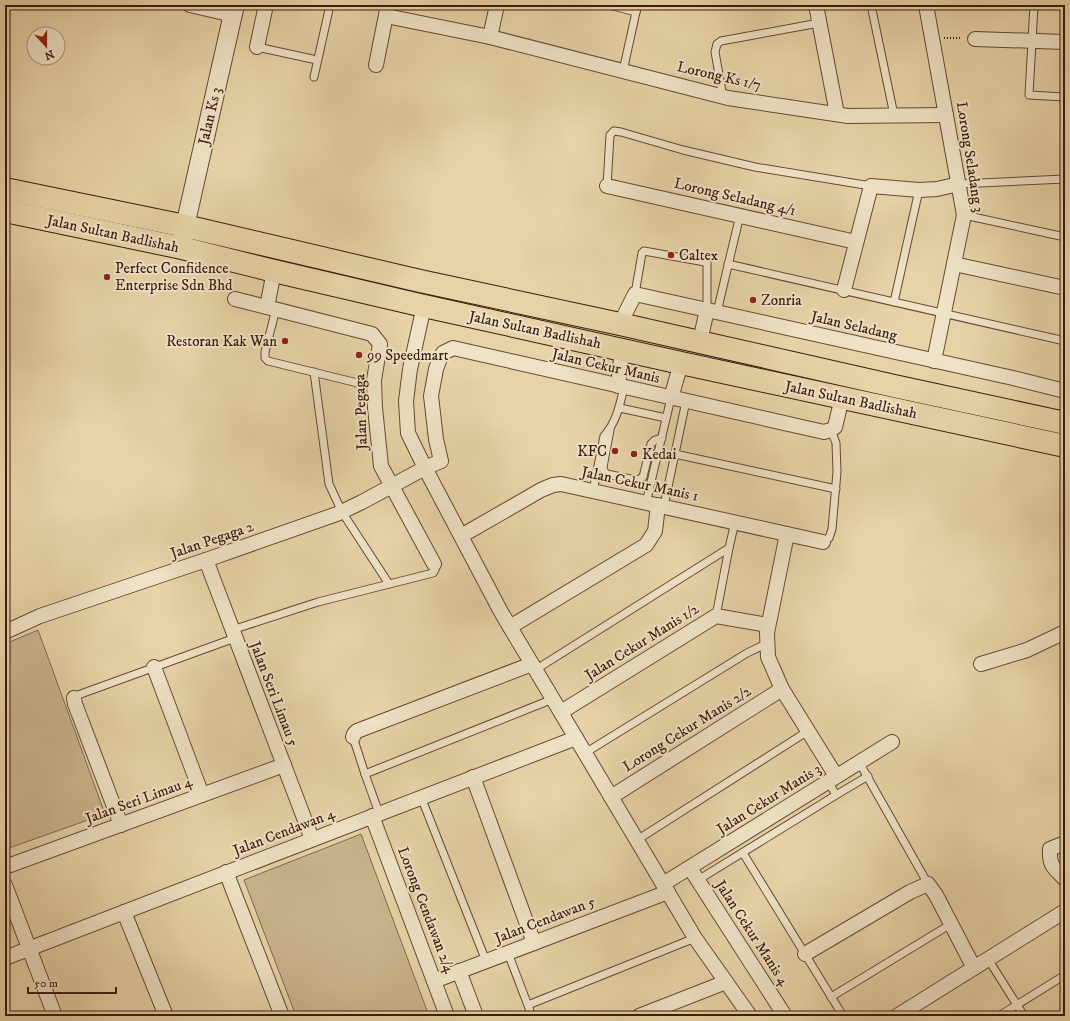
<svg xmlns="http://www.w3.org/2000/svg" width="1070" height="1021" font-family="'IM FELL DW Pica',serif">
  <rect width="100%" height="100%" fill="#e6d3a7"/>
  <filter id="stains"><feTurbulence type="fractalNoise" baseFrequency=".005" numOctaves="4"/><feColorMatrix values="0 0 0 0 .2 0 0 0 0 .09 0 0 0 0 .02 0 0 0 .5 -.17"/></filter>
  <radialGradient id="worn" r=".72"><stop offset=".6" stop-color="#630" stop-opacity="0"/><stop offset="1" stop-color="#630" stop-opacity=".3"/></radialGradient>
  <g fill="#c9b48d" stroke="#83674e">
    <path d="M38,630L105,814L9,848L5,837V644Z"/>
    <path d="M361,834L429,1016H296L244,880Z"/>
  </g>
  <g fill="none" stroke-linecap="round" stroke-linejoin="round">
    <g stroke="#674834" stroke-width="9">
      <g id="service">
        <path d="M609,5L636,12L638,5"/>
        <path d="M871,5L894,115"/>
        <path d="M1034,5L1029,95L1065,97"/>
        <path d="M257,47L317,60"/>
        <path d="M623,71L636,12"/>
        <path d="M314,77L330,5"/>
        <path d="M723,97L715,52L717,44L721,41L819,23"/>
        <path d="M959,184L1065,179"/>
        <path d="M607,186L610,135L614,131L621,132L683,150L755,167L871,186"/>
        <path d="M964,215L1065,237"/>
        <path d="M728,264L1065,341"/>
        <path d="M635,294L642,253L644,251L705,262L707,263V310"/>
        <path d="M894,302L919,190"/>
        <path d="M276,309L265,352V358L268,361L374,387"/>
        <path d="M717,312L740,215"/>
        <path d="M314,372L329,484L342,512L389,584"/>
        <path d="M620,408L666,418"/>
        <path d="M610,430L603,467L604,471L607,474L635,480L640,479L643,477L651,444L655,440L662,438"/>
        <path d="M675,454L836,489"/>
        <path d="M593,491L604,436C616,423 620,405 624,387"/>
        <path d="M646,503L671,398"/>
        <path d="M664,506L686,401"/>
        <path d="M823,542L829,538L832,529L837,472L836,443L831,430"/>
        <path d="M729,548L735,522"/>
        <path d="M232,630L318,602L433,573L435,570L434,564"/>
        <path d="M535,670L729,548L716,616"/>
        <path d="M74,698L78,695L235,638"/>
        <path d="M353,737L365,774"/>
        <path d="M585,753L747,653L768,643"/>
        <path d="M859,762L928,884"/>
        <path d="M836,795L868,776"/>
        <path d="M421,797L486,961"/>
        <path d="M379,813L365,774L553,699"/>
        <path d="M637,840L808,731"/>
        <path d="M743,853L843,1016"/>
        <path d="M698,880L836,795L828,781"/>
        <path d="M508,953L532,1016"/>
        <path d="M988,959L1024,1016"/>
        <path d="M831,997L951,924"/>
        <path d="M528,1005L695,938"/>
        <path d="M999,1016L1065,975"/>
      </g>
    </g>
    <g stroke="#674834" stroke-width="16">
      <g id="minor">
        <path d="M190,5L233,15"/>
        <path d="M816,5L837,114"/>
        <path d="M926,5L964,215L934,361"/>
        <path d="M386,16L490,37L728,98L848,116L946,115"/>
        <path d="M490,37L497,5"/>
        <path d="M975,39L1065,42"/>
        <path d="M257,47L266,5"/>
        <path d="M376,65L388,5"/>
        <path d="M607,186L856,242"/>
        <path d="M954,264L1065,288"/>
        <path d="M844,290L871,186L919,190L937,189L959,184"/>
        <path d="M235,299L372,334L380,344L374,380L375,408L381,466L434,564"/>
        <path d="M424,306L410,369L406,401L408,433L425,468L501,612L532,664L695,938L750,1016"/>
        <path d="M267,307L274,271"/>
        <path d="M620,324L635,294L1013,378L1065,391"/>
        <path d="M700,341L707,310"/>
        <path d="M618,386L622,350"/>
        <path d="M671,398L681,363"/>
        <path d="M787,534L767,633L768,657L782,689L836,776"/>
        <path d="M461,536L541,490L553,485L561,484L823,542"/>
        <path d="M206,560L312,839"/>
        <path d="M510,627L646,545L655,531L658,505"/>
        <path d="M5,632L40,616L206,560L337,514L362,502L425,468L441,461L436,439L431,396L436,369L440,358L443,353L453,348L824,432L831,430L835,427L842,398"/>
        <path d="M981,664L1027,650L1065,632"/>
        <path d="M154,667L202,795"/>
        <path d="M74,698L75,704L121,825"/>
        <path d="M561,712L716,616L768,625"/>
        <path d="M353,737L354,734L357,731L532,664"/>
        <path d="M473,777L534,943"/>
        <path d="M611,797L782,689"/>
        <path d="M372,816L447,1016"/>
        <path d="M1065,843L1050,849C1049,866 1054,868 1065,879"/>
        <path d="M5,867L284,765"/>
        <path d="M690,868L785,1016"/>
        <path d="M226,872L282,1016"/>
        <path d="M663,884L892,742"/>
        <path d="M5,885L55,1016"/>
        <path d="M124,912L166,1016"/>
        <path d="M805,954L910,892L928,884L936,895L974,968"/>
        <path d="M5,958L576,738"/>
        <path d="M459,971L476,1016"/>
        <path d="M434,981L668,892"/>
        <path d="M639,1016L726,982"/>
        <path d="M897,1016L1065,911"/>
      </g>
    </g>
    <g stroke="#674834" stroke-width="20">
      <path id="tertiary" d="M183,240L185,226L235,5"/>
    </g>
    <g stroke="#3d1a0e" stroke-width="24">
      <g id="primary">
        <path d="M5,189L185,226L420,281L620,324L894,386L1065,423"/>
        <path d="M5,211L182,248L274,271L424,306L681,363L1065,446"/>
      </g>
    </g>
    <path stroke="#3d1a0e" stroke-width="2" stroke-dasharray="1 2" stroke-linecap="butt" d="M944,38H962"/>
    <use href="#service" stroke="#efe2c6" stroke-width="7"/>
    <use href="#minor" stroke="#efe2c6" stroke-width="14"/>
    <use href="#tertiary" stroke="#efe2c6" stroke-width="18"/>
    <use href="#primary" stroke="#e6d3a7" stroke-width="22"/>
  </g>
  <g fill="#8f2418" stroke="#efe2c6" stroke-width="1.5">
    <circle cx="671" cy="255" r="4"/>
    <circle cx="107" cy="277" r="4"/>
    <circle cx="753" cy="300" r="4"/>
    <circle cx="285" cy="341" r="4"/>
    <circle cx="359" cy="355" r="4"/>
    <circle cx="615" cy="451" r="4"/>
    <circle cx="634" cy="454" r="4"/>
  </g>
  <g text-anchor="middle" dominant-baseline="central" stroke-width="4" stroke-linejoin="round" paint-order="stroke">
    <g font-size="15" fill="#3d1a0e" stroke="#efe2c6">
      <text transform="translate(719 76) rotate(13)">Lorong Ks 1/7</text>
      <text transform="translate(210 116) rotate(-77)">Jalan Ks 3</text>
      <text transform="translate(970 157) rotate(81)">Lorong Seladang 3</text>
      <text transform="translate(735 197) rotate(13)">Lorong Seladang 4/1</text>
      <text transform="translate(113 234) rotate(12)">Jalan Sultan Badlishah</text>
      <text transform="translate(854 326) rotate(13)">Jalan Seladang</text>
      <text transform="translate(535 330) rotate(12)">Jalan Sultan Badlishah</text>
      <text transform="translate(606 366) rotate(13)">Jalan Cekur Manis</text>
      <text transform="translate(851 400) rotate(12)">Jalan Sultan Badlishah</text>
      <text transform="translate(361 412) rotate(-92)">Jalan Pegaga</text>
      <text transform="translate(640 484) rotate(12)">Jalan Cekur Manis 1</text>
      <text transform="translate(212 540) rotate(-19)">Jalan Pegaga 2</text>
      <text transform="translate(642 642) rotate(-32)">Jalan Cekur Manis 1/2</text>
      <text transform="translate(274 694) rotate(69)">Jalan Seri Limau 5</text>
      <text transform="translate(687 729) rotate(-32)">Lorong Cekur Manis 2/2</text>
      <text transform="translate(769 799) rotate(-32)">Jalan Cekur Manis 3</text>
      <text transform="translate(139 800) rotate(-20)">Jalan Seri Limau 4</text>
      <text transform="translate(284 832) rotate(-21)">Jalan Cendawan 4</text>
      <text transform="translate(426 910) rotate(69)">Lorong Cendawan 2/4</text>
      <text transform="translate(545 920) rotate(-21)">Jalan Cendawan 5</text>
      <text transform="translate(752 933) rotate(57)">Jalan Cekur Manis 4</text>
    </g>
    <g font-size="15" fill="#3d1a0e" stroke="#efe2c6" text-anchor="start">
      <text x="679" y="255">Caltex</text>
      <text x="115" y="268">Perfect Confidence<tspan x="115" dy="17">Enterprise Sdn Bhd</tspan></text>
      <text x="761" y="300">Zonria</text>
      <text x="277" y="341" text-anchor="end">Restoran Kak Wan</text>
      <text x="367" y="355">99 Speedmart</text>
      <text x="607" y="451" text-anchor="end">KFC</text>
      <text x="642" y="454">Kedai</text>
    </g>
  </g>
  <rect width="1070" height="1021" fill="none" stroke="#e6d3a7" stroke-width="20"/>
  <rect x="6" y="6" width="1058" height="1009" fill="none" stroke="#3d1a0e" stroke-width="2"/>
  <rect x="10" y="10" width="1050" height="1001" fill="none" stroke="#3d1a0e"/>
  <g transform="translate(46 46) rotate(159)"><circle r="19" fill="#efe2c6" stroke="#a8927c"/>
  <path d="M0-3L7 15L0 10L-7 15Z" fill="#8f2418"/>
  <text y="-6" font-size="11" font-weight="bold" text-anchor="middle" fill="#3d1a0e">N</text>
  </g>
  <path d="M28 987v6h88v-6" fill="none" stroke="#3d1a0e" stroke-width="2"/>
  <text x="34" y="987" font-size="12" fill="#3d1a0e" stroke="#efe2c6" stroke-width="3" paint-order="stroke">50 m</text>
  <rect width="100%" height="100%" filter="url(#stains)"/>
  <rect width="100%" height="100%" fill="url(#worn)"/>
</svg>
